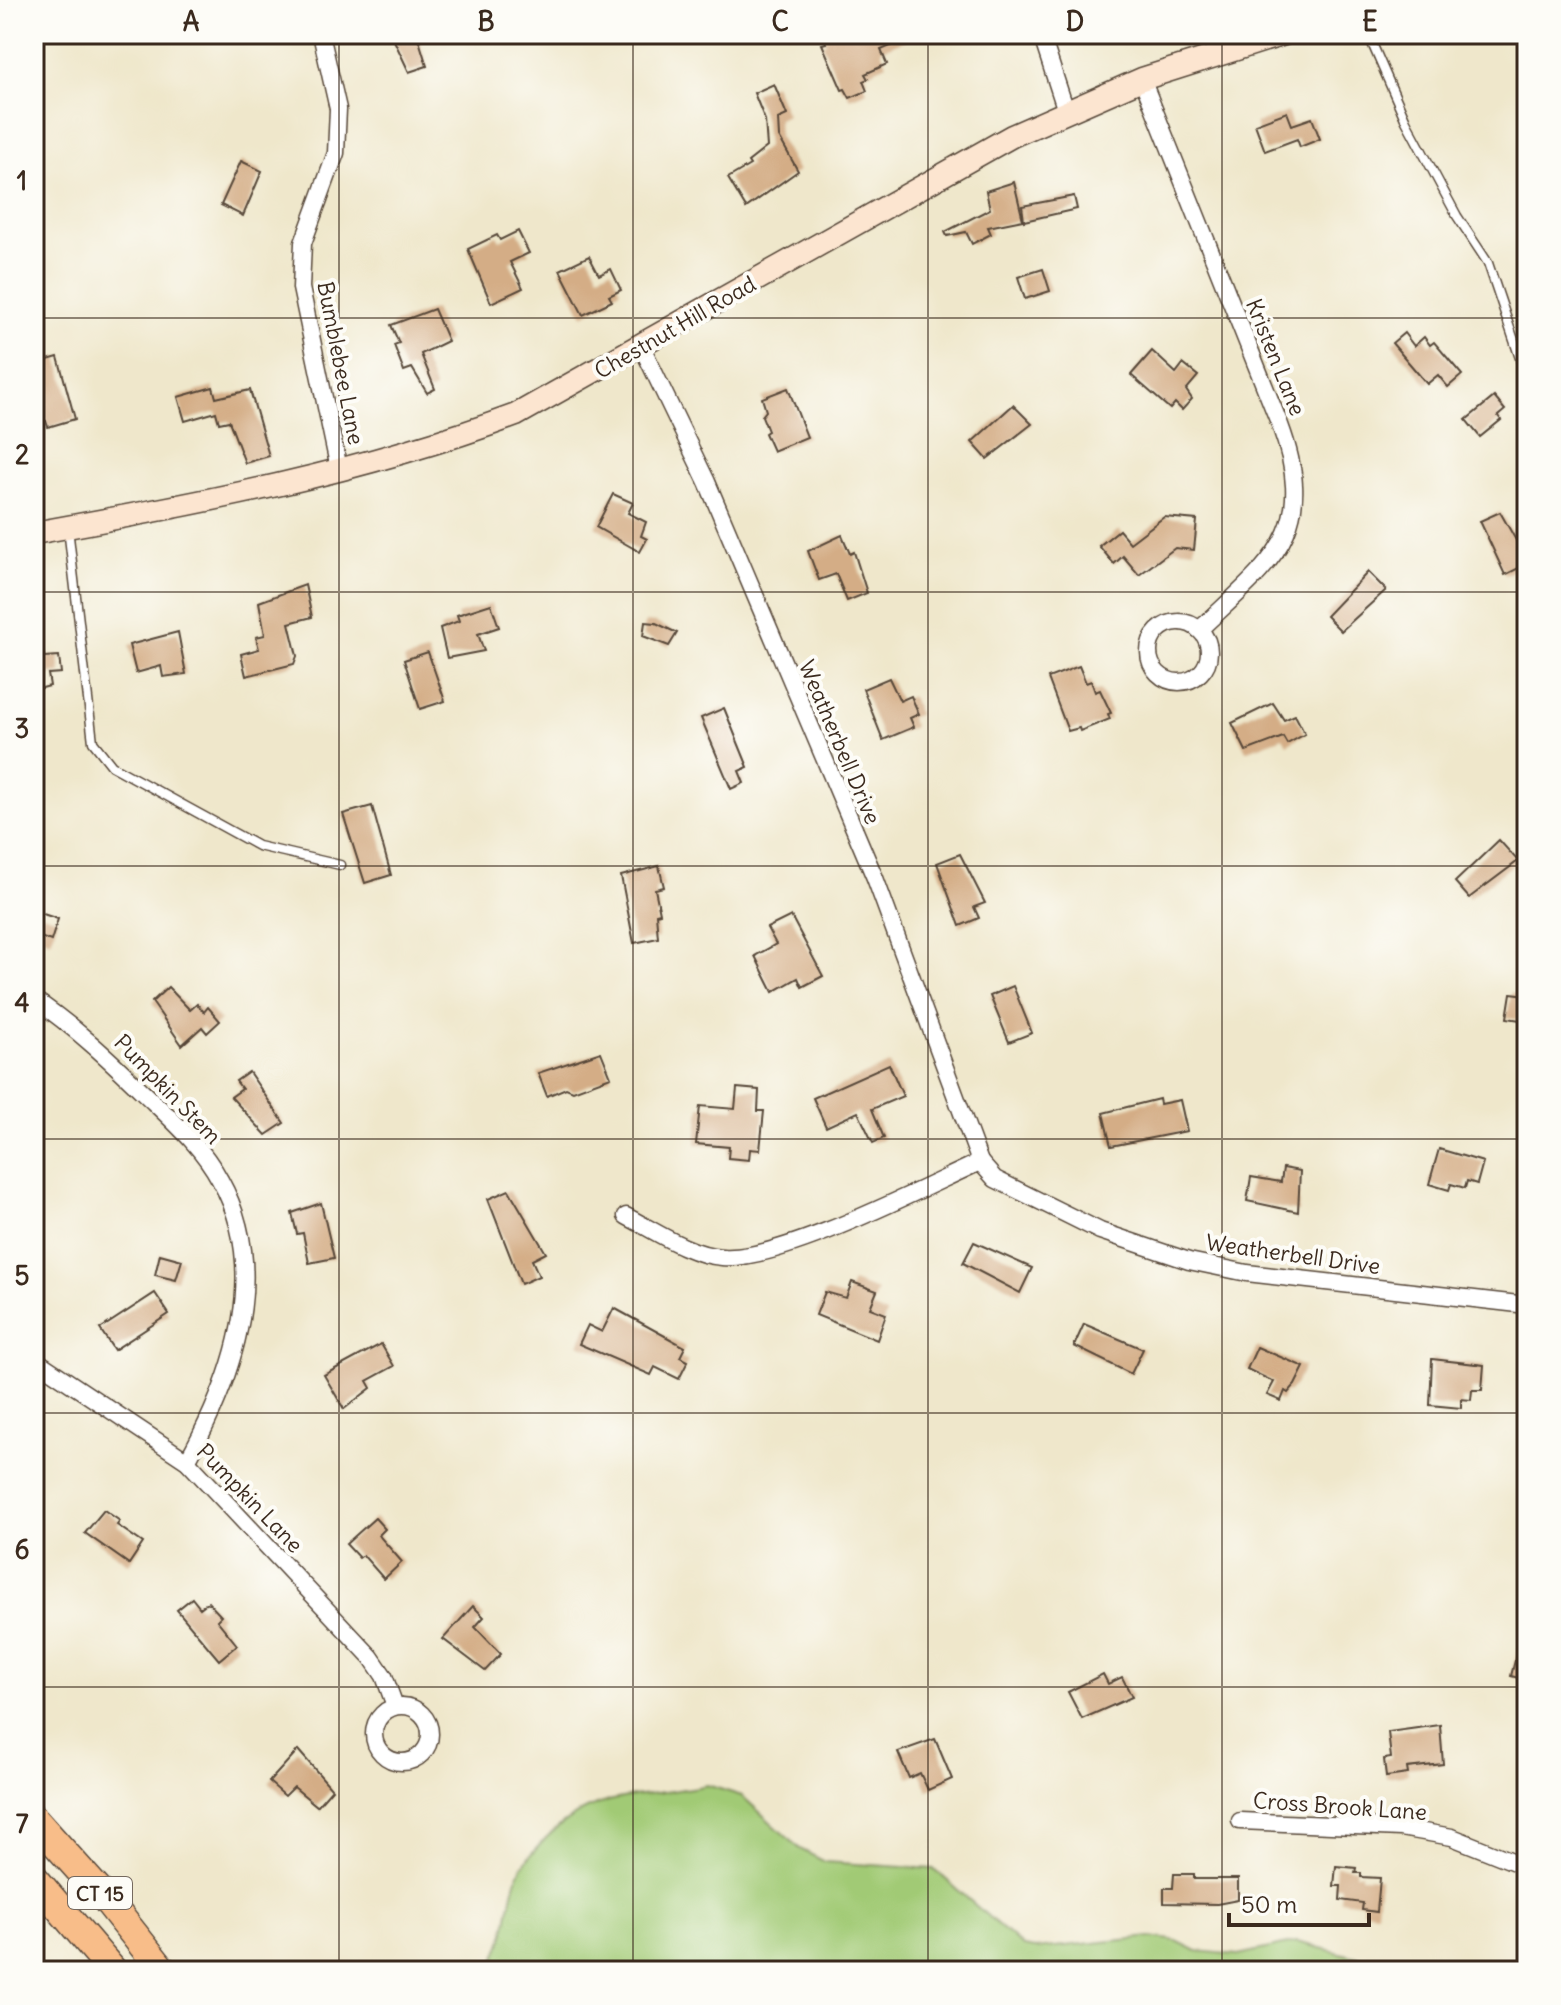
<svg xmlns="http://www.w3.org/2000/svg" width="1561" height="2005" font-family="Delius,sans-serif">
  <rect width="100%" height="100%" fill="#fdfcf7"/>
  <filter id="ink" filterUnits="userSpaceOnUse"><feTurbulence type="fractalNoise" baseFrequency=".0125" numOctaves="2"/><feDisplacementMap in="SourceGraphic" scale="16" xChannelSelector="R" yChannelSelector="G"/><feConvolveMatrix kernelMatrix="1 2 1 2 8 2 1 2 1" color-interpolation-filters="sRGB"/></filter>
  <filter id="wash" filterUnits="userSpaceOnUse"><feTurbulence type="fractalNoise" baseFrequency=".006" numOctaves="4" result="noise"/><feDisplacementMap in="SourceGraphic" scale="32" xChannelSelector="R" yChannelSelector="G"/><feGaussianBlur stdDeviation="1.8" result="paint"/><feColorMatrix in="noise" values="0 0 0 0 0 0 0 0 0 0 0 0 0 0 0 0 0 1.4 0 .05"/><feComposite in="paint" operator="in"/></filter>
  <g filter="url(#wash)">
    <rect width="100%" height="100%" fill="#efe7cb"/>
    <path fill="#a1ca75" stroke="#6e7a4a" stroke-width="2" d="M707,1785L742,1796L800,1849L825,1862L934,1869L1023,1947L1035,1949L1151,1937L1177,1941L1197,1951L1238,1955L1297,1942L1412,1971H487C508,1946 507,1907 517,1878C522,1863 536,1849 546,1838C597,1788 643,1799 707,1785Z"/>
    <g id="blocks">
      <g fill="#d4ad86">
        <path d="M391,34H417L427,66L409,72Z"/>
        <path d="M823,34H919L881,50L887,64L865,74L868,79L863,81L867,91L850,98L845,89L842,90L822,44L826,43Z"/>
        <path d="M774,84L787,115L778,119L779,137L798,171L746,208L728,178L750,165L748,162L767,147L765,120L754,93Z"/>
        <path d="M1287,112L1292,125L1312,118L1320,139L1300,147L1297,139L1265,151L1255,124Z"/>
        <path d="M241,161L262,171L243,216L221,205Z"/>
        <path d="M1014,182L1023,220L988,227L991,234L972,244L966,232L947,236L945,232L990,209L986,191Z"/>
        <path d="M1074,196L1077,209L1024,221L1022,206Z"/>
        <path d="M518,231L529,253L510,262L523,288L491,303L468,249L497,235L500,240Z"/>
        <path d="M589,256L599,275L611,269L621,290L609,296L612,301L583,315L560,270Z"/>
        <path d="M1043,269L1050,291L1025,299L1018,277Z"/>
        <path d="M434,309L448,341L421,354L435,389L427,393L412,368L404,371L394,345L399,343L391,325Z"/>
        <path d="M1404,333L1414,346L1424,337L1430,345L1434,342L1462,375L1448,387L1438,375L1427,384L1392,343Z"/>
        <path d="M1152,351L1176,373L1183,364L1198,376L1186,390L1192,399L1182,410L1175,403L1170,409L1131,375Z"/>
        <path d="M58,357L75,419L48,427L46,421L34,424V364Z"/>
        <path d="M213,387L216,398L250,390L269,456L245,463L229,421L219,423L216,412L185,421L178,397Z"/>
        <path d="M788,388L807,437L773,451L765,433L768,431L762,416L766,411L762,398Z"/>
        <path d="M1494,397L1505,410L1498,416L1501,420L1480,437L1466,420Z"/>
        <path d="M1013,405L1032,424L987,459L972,442Z"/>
        <path d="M613,494L633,503L628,513L646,522L641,536L647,539L640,552L596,527Z"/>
        <path d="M1500,512L1522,551L1527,549V564L1505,575L1480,521Z"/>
        <path d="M1164,517L1197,520L1194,550L1175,548L1139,575L1123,556L1114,564L1099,546L1119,530L1130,543Z"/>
        <path d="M842,535L850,554L854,552L867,593L847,601L836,574L819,580L808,551Z"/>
        <path d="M1368,572L1386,590L1341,631L1326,616Z"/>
        <path d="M305,585L312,617L289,623L297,656L294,664L246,676L241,654L259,649L256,637L265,635L259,602Z"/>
        <path d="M491,604L499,627L478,634L484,651L447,658L440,628L459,621L457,615Z"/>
        <path d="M645,622L656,623L677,633L669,646L643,636Z"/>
        <path d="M178,632L186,674L163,677L161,666L136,673L129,645Z"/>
        <path d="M34,642H41L44,657L59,656L61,673L48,674L50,686L34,690Z"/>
        <path d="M428,652L445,701L420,709L404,660Z"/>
        <path d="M1079,666L1086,683L1091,681L1095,692L1100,690L1111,713L1108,714L1110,719L1080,731L1079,728L1068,731L1048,678Z"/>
        <path d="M889,678L900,701L911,696L919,714L910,718L914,727L883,740L863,689Z"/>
        <path d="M1273,703L1284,720L1295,715L1305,734L1287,744L1283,737L1246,751L1232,723Z"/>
        <path d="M724,708L748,767L739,771L744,783L731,789L701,718Z"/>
        <path d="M372,806L391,875L365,883L343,814Z"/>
        <path d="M1499,840L1518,861L1469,898L1455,882Z"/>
        <path d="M960,854L985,903L974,907L979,918L960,926L937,863Z"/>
        <path d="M659,866L664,887L655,889L660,913L656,914L658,938L634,943L621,876Z"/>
        <path d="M34,911L58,919L51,941L34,935Z"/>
        <path d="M791,916L823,976L802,987L798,978L773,992L755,956L776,944L767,928Z"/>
        <path d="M1013,986L1032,1033L1009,1042L990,996Z"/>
        <path d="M168,987L190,1010L197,1004L204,1012L208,1007L220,1021L207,1033L202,1027L182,1045L152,1002Z"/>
        <path d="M1511,993L1527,995V1021L1507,1018Z"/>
        <path d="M601,1052L611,1077L573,1091L566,1088L547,1096L538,1073Z"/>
        <path d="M889,1064L903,1096L872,1109L884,1138L873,1143L858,1112L826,1127L813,1098Z"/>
        <path d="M249,1072L284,1123L266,1135L231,1097L242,1089L236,1081Z"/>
        <path d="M737,1088L759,1090L758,1111H764L760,1150L750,1149L749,1160L728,1158L729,1147L696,1144L700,1106L735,1109Z"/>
        <path d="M1159,1099L1160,1104L1180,1100L1187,1131L1111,1146L1103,1113Z"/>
        <path d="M1439,1149L1483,1162L1477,1184L1467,1181L1465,1188L1451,1184L1449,1190L1429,1184Z"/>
        <path d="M1283,1168L1300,1171L1298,1212L1247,1201L1251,1177L1281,1182Z"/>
        <path d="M509,1190L546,1253L532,1260L539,1276L521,1284L488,1199Z"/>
        <path d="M321,1203L334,1258L309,1263L303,1233L297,1234L292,1213Z"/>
        <path d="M974,1242L1032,1268L1020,1293L963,1263Z"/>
        <path d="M160,1254L182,1260L176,1280L155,1275Z"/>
        <path d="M852,1282L877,1291L870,1308L886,1314L877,1340L816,1315L825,1292L846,1298Z"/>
        <path d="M155,1293L169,1314L114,1350L100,1329Z"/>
        <path d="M614,1308L685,1347L680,1357L688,1361L679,1379L655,1367L651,1375L579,1344L588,1325L602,1332Z"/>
        <path d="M1084,1324L1143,1349L1131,1374L1074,1346Z"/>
        <path d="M381,1344L394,1366L367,1381L371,1388L344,1409L324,1375Z"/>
        <path d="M1257,1347L1304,1367L1295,1385L1288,1393L1285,1391L1281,1401L1267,1395L1274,1382L1247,1369Z"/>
        <path d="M1432,1359L1484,1365L1482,1390H1472L1471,1400L1461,1399V1408L1430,1405Z"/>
        <path d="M104,1510L120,1521L117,1525L143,1543L129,1564L85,1533Z"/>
        <path d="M375,1518L385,1529L379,1535L381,1538L402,1562L384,1579L363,1555L359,1558L346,1544Z"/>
        <path d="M192,1598L200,1608L208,1602L221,1616L217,1620L237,1645L219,1660L177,1610Z"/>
        <path d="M473,1606L484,1617L475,1627L501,1654L485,1671L443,1639Z"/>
        <path d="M1522,1633L1527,1634V1680L1511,1676Z"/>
        <path d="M1103,1674L1108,1684L1122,1677L1132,1697L1082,1719L1068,1692Z"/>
        <path d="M1440,1725L1443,1764L1407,1768L1408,1774L1386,1777L1384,1759L1391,1758L1388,1732Z"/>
        <path d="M935,1739L952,1779L928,1790L920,1773L909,1778L898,1752Z"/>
        <path d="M298,1750L332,1789L317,1806L294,1787L285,1796L269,1782Z"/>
        <path d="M1336,1866L1356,1868L1355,1873H1361V1877L1380,1878L1377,1912L1362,1910L1363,1903L1340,1900L1341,1886H1334Z"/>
        <path d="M1174,1874H1194V1879H1238V1900L1217,1904L1164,1903V1888H1173Z"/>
      </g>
    </g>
  </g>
  <g filter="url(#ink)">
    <use href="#blocks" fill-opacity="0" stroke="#564638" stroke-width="2"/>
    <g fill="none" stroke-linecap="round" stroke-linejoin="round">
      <g stroke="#564638" stroke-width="11">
        <g id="service">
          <path d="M1368,34L1406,121L1457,216L1488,263L1527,379"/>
          <path d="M68,528L93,742L112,766L258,846L340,865"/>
        </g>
      </g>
      <g stroke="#564638" stroke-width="19">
        <g id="minor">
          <path d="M321,34L338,109L336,153L303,243L301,288L339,469"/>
          <path d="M1041,34L1066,111"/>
          <path d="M1142,79L1280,425C1320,533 1270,562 1199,630"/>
          <path d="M642,347L707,482L875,878L980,1162"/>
          <circle cx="1179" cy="652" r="30"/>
          <path d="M34,999C75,1027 109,1059 144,1093C172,1120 202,1146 220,1180C271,1271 234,1377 187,1461"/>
          <path d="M626,1216C655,1231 689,1255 722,1257C780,1262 922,1188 980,1162L995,1179L1100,1231L1189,1261L1247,1273L1527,1305"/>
          <path d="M34,1359L187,1461L371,1657L384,1676L395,1706"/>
          <circle cx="402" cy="1734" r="28"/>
          <path d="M1240,1821L1401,1828L1452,1837L1527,1867"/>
        </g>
      </g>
      <g stroke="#564638" stroke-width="25">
        <path id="secondary" d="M34,533C197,504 360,473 516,415L1012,136L1142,79L1284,34"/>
      </g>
      <g stroke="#564638" stroke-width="31">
        <g id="motorway">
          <path d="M34,1819L110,1904L163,1971"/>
          <path d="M34,1878L113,1971"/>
        </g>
      </g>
      <use href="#service" stroke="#fff" stroke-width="8"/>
      <use href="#minor" stroke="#fff" stroke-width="16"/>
      <use href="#secondary" stroke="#fce5d0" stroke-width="22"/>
      <use href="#motorway" stroke="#f8bd89" stroke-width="28"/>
    </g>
  </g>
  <path fill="none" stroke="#3b2a1e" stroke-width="2" stroke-opacity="0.55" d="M339,34V1971M633,34V1971M928,34V1971M1222,34V1971M34,318H1527M34,592H1527M34,866H1527M34,1139H1527M34,1413H1527M34,1687H1527"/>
  <g text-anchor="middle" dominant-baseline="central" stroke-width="8" stroke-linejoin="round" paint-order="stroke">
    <rect fill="#fdfcf7" stroke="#75695f" stroke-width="2" x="68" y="1877" width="64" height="32" rx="6"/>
    <g font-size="20" font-weight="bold" fill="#3b2a1e">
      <text x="100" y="1893">CT 15</text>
    </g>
    <g font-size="22" fill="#3b2a1e" stroke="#fdfcf7">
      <text transform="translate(675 327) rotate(-30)">Chestnut Hill Road</text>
      <text transform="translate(1276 357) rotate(68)">Kristen Lane</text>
      <text transform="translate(341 363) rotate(79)">Bumblebee Lane</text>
      <text transform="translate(840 742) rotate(67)">Weatherbell Drive</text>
      <text transform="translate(168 1089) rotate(46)">Pumpkin Stem</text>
      <text transform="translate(1293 1254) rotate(8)">Weatherbell Drive</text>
      <text transform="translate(250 1498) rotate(46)">Pumpkin Lane</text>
      <text transform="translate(1340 1806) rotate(4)">Cross Brook Lane</text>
    </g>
  </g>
  <rect width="1561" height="2005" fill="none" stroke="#fdfcf7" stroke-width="88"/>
  <path d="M1229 1913v12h140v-12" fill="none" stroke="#3b2a1e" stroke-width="4"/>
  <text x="1241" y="1913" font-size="24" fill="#3b2a1e" stroke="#fdfcf7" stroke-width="6" paint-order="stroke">50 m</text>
  <rect x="44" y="44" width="1473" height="1917" fill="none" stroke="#3b2a1e" stroke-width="3"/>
  <g font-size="26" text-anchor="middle" font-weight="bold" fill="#3b2a1e">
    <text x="191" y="31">A</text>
    <text x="486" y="31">B</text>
    <text x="780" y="31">C</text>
    <text x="1075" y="31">D</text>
    <text x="1370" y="31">E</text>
    <text x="22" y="190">1</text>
    <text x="22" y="464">2</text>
    <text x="22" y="738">3</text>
    <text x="22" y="1012">4</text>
    <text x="22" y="1285">5</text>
    <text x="22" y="1559">6</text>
    <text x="22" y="1833">7</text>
  </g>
</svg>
